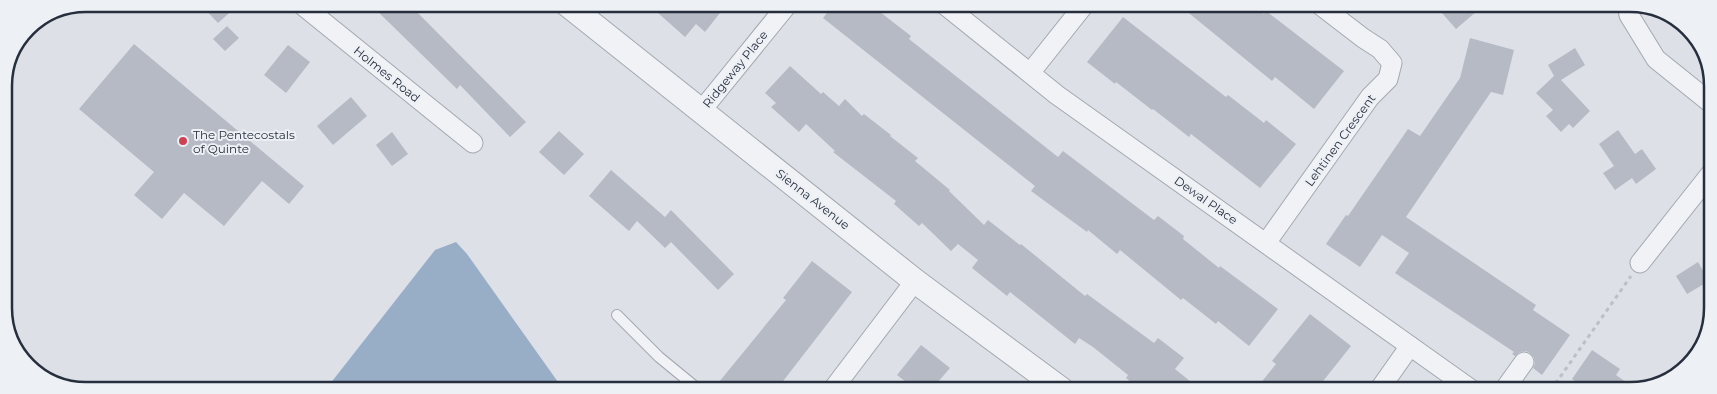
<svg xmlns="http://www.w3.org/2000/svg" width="1717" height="394" font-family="Montserrat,sans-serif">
  <rect width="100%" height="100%" fill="#dde1e7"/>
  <path fill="#98aec7" d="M456,242L467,254L563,389H326L435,250Z"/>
  <g fill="#b5bac4">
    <path d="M200,4H239L218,23Z"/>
    <path d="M370,4H409L526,122L510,137L460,85L457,89Z"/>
    <path d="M648,4H727L705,32L696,24L685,37Z"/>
    <path d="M834,4L871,5L911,36L909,39L1058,157L1063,151L1154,220L1158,216L1184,236L1183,239L1219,268L1220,266L1278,309L1249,346L1218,321L1216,324L1183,298L1181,300L1120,250L1117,254L1088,230L1087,232L1031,191L1035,186L823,18Z"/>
    <path d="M1179,5H1253L1264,14L1266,11L1344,71L1314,109L1275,77L1272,81Z"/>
    <path d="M1435,5H1484L1456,29Z"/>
    <path d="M1123,17L1226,97L1228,95L1264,123L1266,120L1296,144L1260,188L1191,134L1189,137L1153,109L1152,110L1116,82L1115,84L1087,62Z"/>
    <path d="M227,26L239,38L225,51L213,39Z"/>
    <path d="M1470,38L1514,50L1503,95L1491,92L1406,217L1536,305L1533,310L1570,335L1542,375L1533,368L1535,364L1534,358L1530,353L1526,351L1520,352L1515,356L1512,354L1514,352L1395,273L1409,253L1382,235L1360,267L1326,244L1346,215L1348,216L1408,129L1420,136L1460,78Z"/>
    <path d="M134,44L304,186L289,204L262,181L224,226L184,193L162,219L134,195L154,172L79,109Z"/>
    <path d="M288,45L310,62L286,93L264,75Z"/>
    <path d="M1575,48L1585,65L1561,80L1590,111L1573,128L1569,124L1561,132L1546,116L1553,110L1536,93L1554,76L1548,65Z"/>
    <path d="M790,66L821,94L823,92L839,106L845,99L862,116L864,114L891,135L890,136L918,158L915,161L950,190L949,191L984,225L988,220L1020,245L1021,244L1085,296L1087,294L1154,343L1158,338L1184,358L1175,369L1201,390H1141L1126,378L1128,375L1093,347L1079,338L1075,344L1010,292L1007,296L972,268L978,260L958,244L951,251L922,223L919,226L894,204L896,201L833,152L835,151L806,124L799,132L771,107L776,103L765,93Z"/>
    <path d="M351,97L367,116L333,145L317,126Z"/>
    <path d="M1618,130L1635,154L1642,149L1656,169L1636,184L1632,178L1615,190L1603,173L1614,166L1599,144Z"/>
    <path d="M559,131L584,154L564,175L539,152Z"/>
    <path d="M392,132L408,154L392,166L376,145Z"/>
    <path d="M611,170L665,217L671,210L734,274L718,290L671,242L665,248L637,221L629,231L589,196Z"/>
    <path d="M812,261L852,292L777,389H729L719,382L786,300L783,298Z"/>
    <path d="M1698,262L1709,281L1687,294L1676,276Z"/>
    <path d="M1310,314L1351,346L1316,390H1255L1276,364L1272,361Z"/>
    <path d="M921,345L950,368L932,389H915L897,375Z"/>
    <path d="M1592,350L1620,369L1616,375L1637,390H1588L1572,379Z"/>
  </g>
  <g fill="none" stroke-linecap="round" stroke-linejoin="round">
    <g stroke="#a3a8b1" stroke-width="12">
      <path id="service" d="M617,315L659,357L698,389"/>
    </g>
    <g stroke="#a3a8b1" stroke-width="21">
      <g id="minor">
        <path d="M301,4L473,143"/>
        <path d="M945,5L1057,95L1472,390"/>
        <path d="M1627,5L1629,15L1656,59L1712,104"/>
        <path d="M1030,73L1084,5"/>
        <path d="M701,111L788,4"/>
        <path d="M1266,243L1370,97L1388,79L1392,63L1380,49L1363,38L1320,5"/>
        <path d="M1640,263L1712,172"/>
        <path d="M833,389L915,281"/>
        <path d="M1379,390L1410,346"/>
        <path d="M1504,390L1524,362"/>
      </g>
    </g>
    <g stroke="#a3a8b1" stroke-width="26">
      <path id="tertiary" d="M567,4L915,281L1062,390"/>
    </g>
    <path stroke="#bcbfc5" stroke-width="3" stroke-dasharray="4 4" stroke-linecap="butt" d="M1551,390L1631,276"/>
    <use href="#service" stroke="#f0f2f5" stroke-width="10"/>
    <use href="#minor" stroke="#f0f2f5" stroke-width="19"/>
    <use href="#tertiary" stroke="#f0f2f5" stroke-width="24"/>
  </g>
  <circle fill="#cd4255" stroke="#edf0f5" stroke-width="2" cx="183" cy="141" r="5"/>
  <g text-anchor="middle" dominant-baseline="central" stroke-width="4" stroke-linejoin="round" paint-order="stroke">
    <g font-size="12" fill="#272f3e" stroke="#edf0f5">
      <text transform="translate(735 69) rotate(-51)">Ridgeway Place</text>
      <text transform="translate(387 74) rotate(39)">Holmes Road</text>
      <text transform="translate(1340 140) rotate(-54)">Lehtinen Crescent</text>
      <text transform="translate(813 199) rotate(38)">Sienna Avenue</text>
      <text transform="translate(1206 200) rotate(35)">Dewal Place</text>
    </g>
    <g font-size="12" fill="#272f3e" stroke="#edf0f5" text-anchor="start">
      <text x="193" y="134">The Pentecostals<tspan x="193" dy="14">of Quinte</tspan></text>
    </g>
  </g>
  <path d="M0 0H1717V394H0ZM86 12H1630A74 74 0 0 1 1704 86V308A74 74 0 0 1 1630 382H86A74 74 0 0 1 12 308V86A74 74 0 0 1 86 12Z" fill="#edf0f5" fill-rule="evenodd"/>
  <path fill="none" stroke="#272f3e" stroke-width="2.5" d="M86 12H1630A74 74 0 0 1 1704 86V308A74 74 0 0 1 1630 382H86A74 74 0 0 1 12 308V86A74 74 0 0 1 86 12Z"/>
</svg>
